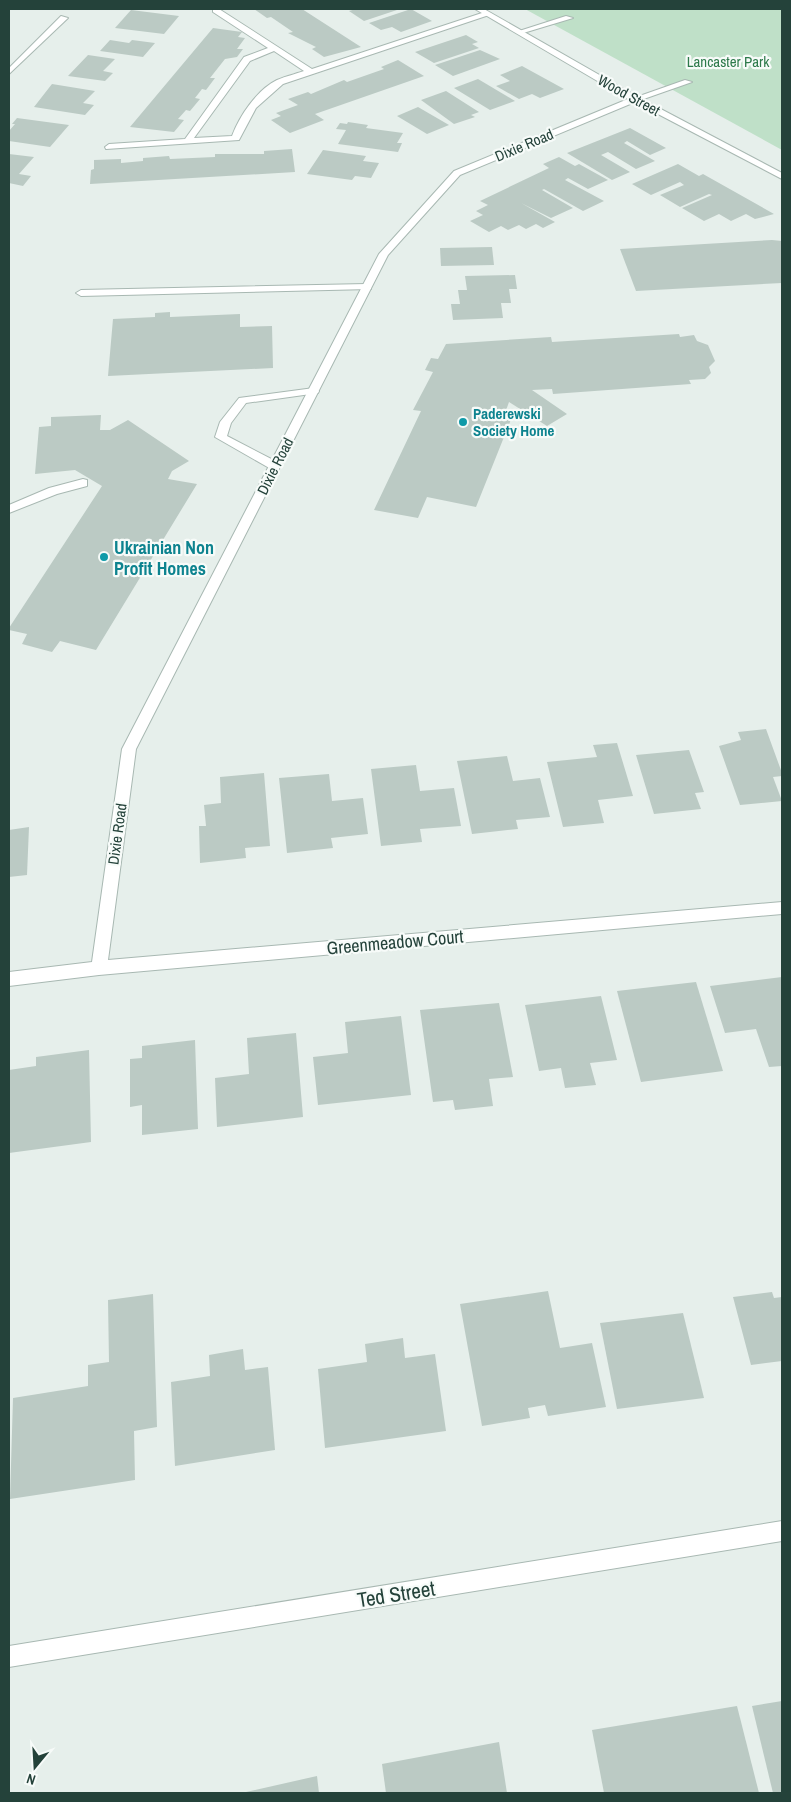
<svg xmlns="http://www.w3.org/2000/svg" width="791" height="1802" font-family="'Archivo Narrow',sans-serif">
  <rect width="100%" height="100%" fill="#e6efeb"/>
  <path fill="#bfe0c8" d="M525,9H782V150Z"/>
  <g fill="#bbcac4">
    <path d="M254,9H302L361,47L324,57L312,49L316,47L288,33L293,32L271,17L267,18Z"/>
    <path d="M356,9H400L364,21L349,11Z"/>
    <path d="M411,9L432,21L401,32L392,27L381,30L369,23Z"/>
    <path d="M131,10L179,16L164,34L115,28Z"/>
    <path d="M213,28L242,32L238,37L245,38L237,49H243L237,57L225,59L210,78H215L206,90L202,89L195,98L200,99L190,111L186,110L178,119L184,120L174,132L130,127Z"/>
    <path d="M466,35L478,42L472,44L479,48L434,63L415,52Z"/>
    <path d="M110,40L129,43L132,40L155,43L143,57L100,51Z"/>
    <path d="M480,50L500,59L453,76L435,65Z"/>
    <path d="M88,55L115,59L103,71L113,73L105,81L68,76Z"/>
    <path d="M398,60L424,76L315,114L324,120L290,133L271,120L281,116L276,113L298,105L288,99L308,92L311,94L344,80L347,82L384,69L381,67Z"/>
    <path d="M522,66L564,89L540,98L532,94L519,99L496,86L510,81L500,75Z"/>
    <path d="M478,79L515,101L490,110L454,88Z"/>
    <path d="M52,84L95,91L83,103L94,105L85,115L34,107Z"/>
    <path d="M446,91L479,112L471,115L475,117L454,124L421,100Z"/>
    <path d="M418,107L449,125L427,134L397,116Z"/>
    <path d="M17,118L69,125L50,147L9,141V131L15,124H12Z"/>
    <path d="M348,122L368,125L366,128L403,133L397,143H402L398,152L338,144L346,130L336,129L340,123L347,124Z"/>
    <path d="M630,128L666,148L650,155L627,141L624,143L655,161L636,169L608,152L601,155L630,172L612,180L567,153Z"/>
    <path d="M292,149L295,172L90,184L91,170L94,169V160L121,159V163L143,161V158L169,156L170,159L215,157V154H264V151Z"/>
    <path d="M323,150L366,156L363,161L379,163L371,178L355,176L352,180L307,174Z"/>
    <path d="M9,154L34,157L19,174L31,176L23,186L9,183Z"/>
    <path d="M559,157L575,166L579,164L608,180L588,189L568,178L565,180L604,201L583,211L544,189L542,190L573,208L551,218L521,203L555,222L543,228L536,224L526,229L519,225L508,230L501,226L489,232L470,221L483,215L476,211L488,205L480,201L549,168L543,164Z"/>
    <path d="M678,164L699,176L703,174L774,214L755,219L746,214L731,221L719,214L704,221L682,208L712,195L709,194L680,207L660,195L684,185L680,182L651,195L632,184Z"/>
    <path d="M772,240L782,241V283L636,291L620,249Z"/>
    <path d="M492,247L494,265L441,266L440,248Z"/>
    <path d="M515,275L517,289H509L511,303H501L503,318L453,320L451,304H460L458,290H467L465,276Z"/>
    <path d="M170,312V317L240,314V327L272,326L273,368L108,376L113,319L155,317V313Z"/>
    <path d="M679,334L680,337L694,335L697,341L708,345L715,361L709,367L711,373L705,379L689,380L691,384L553,394L552,389L532,390L567,414L547,426L509,402L504,416L512,417L476,507L427,497L418,518L374,510L421,411L413,410L433,372L425,370L431,358L438,359L446,344L551,337L552,342Z"/>
    <path d="M101,415L100,430H110L128,420L189,461L172,471L168,479L197,484L96,650L60,641L52,652L22,644L27,634L9,630V628L102,486L75,470L35,474L39,427L51,426V417Z"/>
    <path d="M766,729L782,773V776L773,777L782,801L740,805L719,746L741,740L738,732Z"/>
    <path d="M617,743L633,796L598,800L604,823L563,827L547,762L597,757L593,745Z"/>
    <path d="M689,750L704,792L695,793L701,809L654,814L636,755Z"/>
    <path d="M507,756L513,781L540,778L550,817L516,820L518,829L472,834L457,761Z"/>
    <path d="M416,765L420,791L454,788L461,826L420,829L422,842L381,846L371,769Z"/>
    <path d="M264,773L270,846L245,848L246,858L200,863L199,826H206L204,805L221,803L220,777Z"/>
    <path d="M329,774L332,801L363,798L368,834L331,838L333,848L287,853L279,778Z"/>
    <path d="M29,827L27,875L9,877V830Z"/>
    <path d="M782,977V1066L769,1067L756,1029L725,1033L710,986Z"/>
    <path d="M696,982L723,1071L641,1082L617,991Z"/>
    <path d="M601,996L617,1060L590,1063L596,1085L565,1088L561,1068L539,1071L525,1005Z"/>
    <path d="M499,1003L513,1077L489,1079L493,1106L455,1110L453,1100L433,1102L420,1010Z"/>
    <path d="M401,1016L411,1095L318,1105L313,1057L348,1053L345,1022Z"/>
    <path d="M296,1033L303,1117L217,1127L215,1078L249,1074L247,1038Z"/>
    <path d="M195,1040L198,1129L142,1135V1105L130,1107V1059L142,1058V1046Z"/>
    <path d="M89,1050L91,1142L9,1153V1070L36,1066V1057Z"/>
    <path d="M548,1291L560,1348L592,1343L606,1407L548,1416L545,1405L528,1408L530,1418L482,1426L460,1304Z"/>
    <path d="M772,1292L774,1298L782,1297V1361L751,1365L733,1297Z"/>
    <path d="M153,1294L157,1427L134,1431L135,1480L10,1499L13,1398L88,1386V1365L109,1362L108,1300Z"/>
    <path d="M683,1313L704,1398L617,1409L600,1323Z"/>
    <path d="M403,1338L405,1358L435,1354L446,1431L325,1448L318,1369L367,1362L365,1344Z"/>
    <path d="M243,1349L245,1370L268,1367L275,1450L175,1466L171,1382L210,1376L209,1355Z"/>
    <path d="M782,1701V1793H773L752,1706Z"/>
    <path d="M737,1706L759,1793H604L592,1730Z"/>
    <path d="M499,1742L507,1793H386L382,1764Z"/>
    <path d="M317,1776L319,1793H246V1792Z"/>
  </g>
  <g fill="none" stroke-linecap="round" stroke-linejoin="round">
    <g stroke="#a8b8b2" stroke-width="2">
      <g id="lane">
        <path d="M213,9H219L312,69L485,12L492,14L283,84L256,108L239,140L106,149L105,147L109,144L185,139L244,57L268,48L213,12ZM274,51L304,71C296,74 286,76 277,80C257,90 240,115 232,136L194,138L250,61Z"/>
        <path d="M566,16L573,18L520,34L516,32Z"/>
        <path d="M685,80L692,82L638,101L631,99Z"/>
        <path d="M367,284L371,285V289L81,296L76,293L81,290Z"/>
        <path d="M314,388L319,391L318,393L246,403L231,423L227,436L279,463V469H271L215,437L220,422L239,398Z"/>
        <path d="M83,479L87,480V486L57,494L9,513V505L49,488Z"/>
      </g>
    </g>
    <g stroke="#a8b8b2" stroke-width="2">
      <g id="street">
        <path d="M475,9H484L638,97L782,173V179L635,102L460,175L388,255L136,749L108,960L782,902V914L99,975L9,986V972L92,962L122,749L379,254L454,171L628,99Z"/>
        <path d="M61,16L68,18L9,74V68Z"/>
        <path d="M782,1521V1541L9,1667V1646Z"/>
      </g>
    </g>
    <use href="#lane" fill="#fff" fill-rule="evenodd"/>
    <use href="#street" fill="#fff" fill-rule="evenodd"/>
  </g>
  <g fill="#0f9aa8" stroke="#f7fbf9" stroke-width="2">
    <circle cx="463" cy="422" r="5"/>
    <circle cx="104" cy="557" r="5"/>
  </g>
  <g text-anchor="middle" dominant-baseline="central" stroke-width="4.5" stroke-linejoin="round" paint-order="stroke">
    <g font-size="15" fill="#2d7a4b" stroke="#f7fbf9">
      <text x="728" y="61">Lancaster Park</text>
    </g>
    <g font-size="15" fill="#24423a" stroke="#f7fbf9">
      <text transform="translate(629 95) rotate(29)">Wood Street</text>
      <text transform="translate(524 145) rotate(-23)">Dixie Road</text>
      <text transform="translate(275 466) rotate(-63)">Dixie Road</text>
      <text transform="translate(117 834) rotate(-82)">Dixie Road</text>
    </g>
    <g font-size="15" font-weight="bold" fill="#0d838f" stroke="#f7fbf9" text-anchor="start">
      <text x="473" y="413">Paderewski<tspan x="473" dy="17">Society Home</tspan></text>
    </g>
    <g font-size="18" font-weight="bold" fill="#0d838f" stroke="#f7fbf9" text-anchor="start">
      <text x="114" y="547">Ukrainian Non<tspan x="114" dy="21">Profit Homes</tspan></text>
    </g>
    <g font-size="18" fill="#24423a" stroke="#f7fbf9">
      <text transform="translate(395 942) rotate(-5)">Greenmeadow Court</text>
    </g>
    <g font-size="21" fill="#24423a" stroke="#f7fbf9">
      <text transform="translate(396 1594) rotate(-9)">Ted Street</text>
    </g>
  </g>
  <rect width="791" height="1802" fill="none" stroke="#24423a" stroke-width="20"/>
  <g transform="translate(35 1767) rotate(198)" stroke="#f7fbf9" stroke-width="4" paint-order="stroke">
  <path d="M0-4L9 19L0 12L-9 19Z" fill="#24423a"/>
  <text y="-8" font-size="14" font-weight="bold" text-anchor="middle" fill="#24423a">N</text>
  </g>
</svg>
